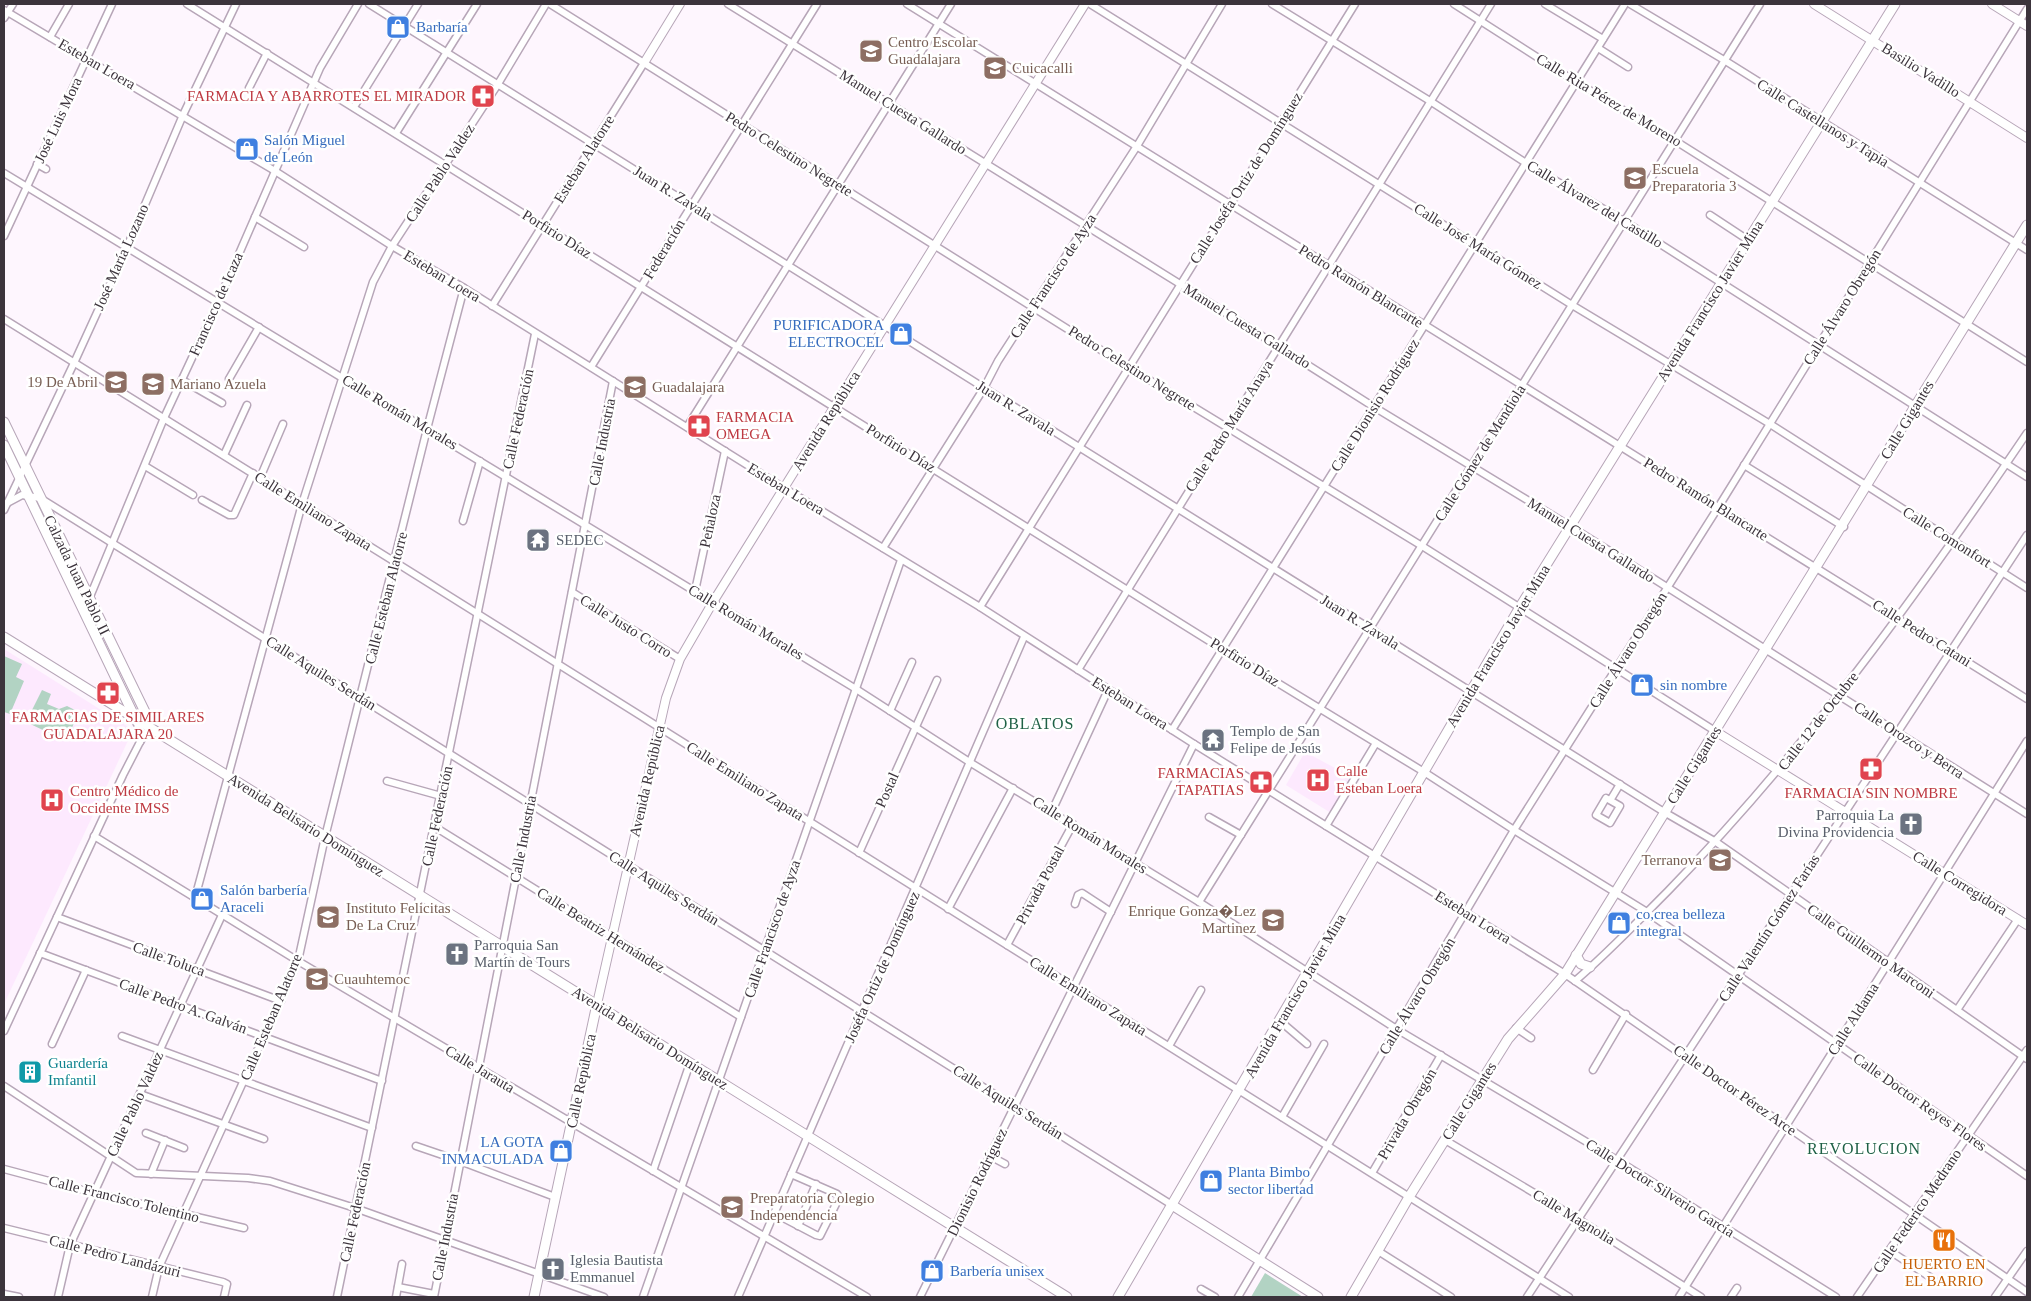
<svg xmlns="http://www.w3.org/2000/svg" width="2031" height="1301" font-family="Georgia,serif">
  <rect width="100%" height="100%" fill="#fef6fe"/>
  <g fill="#fde9fe">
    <path d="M4,649L133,730L4,1004Z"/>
    <path d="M1305,752L1350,776L1331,813L1286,785Z"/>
  </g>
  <g fill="#b2d3c3">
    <path d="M4,656L22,664L16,677L24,681L10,714L4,712Z"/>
    <path d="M42,690L51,694L47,704L59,709L67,706L79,712L66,741L26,722Z"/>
    <path d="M1265,1273L1303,1297H1251Z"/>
  </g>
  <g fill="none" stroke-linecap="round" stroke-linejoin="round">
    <g stroke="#b7a6b8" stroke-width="9">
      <g id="minor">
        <path d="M187,4L1222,649L1424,772L1514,830L1647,912L2027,1176"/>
        <path d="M369,4L1664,812L1716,842L2027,1059"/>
        <path d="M550,4L1128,367L1422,546L1715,731"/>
        <path d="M728,4L1180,284L1374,407L1570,526L2027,814"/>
        <path d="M907,4C1280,236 1655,466 2027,699"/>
        <path d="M1090,4L1572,305L1770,424L2027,588"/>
        <path d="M1272,4L1430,101L1526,163L1624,221L2027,477"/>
        <path d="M1454,4L1576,82L1674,140L2027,362"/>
        <path d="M1545,4L1603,39"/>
        <path d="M1630,4L1724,60L2027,250"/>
        <path d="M4,10L275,171L392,246L464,288L784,488L980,607L1194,744L1565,974L2027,1292"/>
        <path d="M4,18L13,4"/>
        <path d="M50,37L69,4"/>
        <path d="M1598,48L1628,67"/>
        <path d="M249,88L267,53"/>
        <path d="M354,107L418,4"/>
        <path d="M396,133L477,4"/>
        <path d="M37,164L46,169"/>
        <path d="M4,173L856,689L971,763L1199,902L1398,1030L1617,1160L1836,1297"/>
        <path d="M1710,215L1748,240"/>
        <path d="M255,217L304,247"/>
        <path d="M4,236L112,4"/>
        <path d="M492,306L644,63"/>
        <path d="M4,319L395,562L1569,1297"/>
        <path d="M591,367L817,4"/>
        <path d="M229,379L259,327"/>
        <path d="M182,380L222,403"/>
        <path d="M687,427L951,4"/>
        <path d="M224,455L247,405"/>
        <path d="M1744,465L1844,527"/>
        <path d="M145,466L193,495"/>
        <path d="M260,478L283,424"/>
        <path d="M202,500L229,515H234L253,473"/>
        <path d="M7,503L22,495L40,498L1172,1205"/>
        <path d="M4,510L74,363L127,247L183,115L236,4"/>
        <path d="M463,521L480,461"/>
        <path d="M883,548L984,388L998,361L1137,146L1222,4"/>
        <path d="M695,591L725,451"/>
        <path d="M572,592L680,659"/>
        <path d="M980,607L1355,4"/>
        <path d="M82,608L89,599L164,418L218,302L320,68L358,4"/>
        <path d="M1078,670L1491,4"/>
        <path d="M890,711L912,662"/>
        <path d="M135,719L139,729L140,742"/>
        <path d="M1172,730L1625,4"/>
        <path d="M387,781L441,796"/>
        <path d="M1606,798L1620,806L1610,823L1596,815Z"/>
        <path d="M1611,799L1620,784"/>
        <path d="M1052,811L1108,690"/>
        <path d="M1209,817L1241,835"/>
        <path d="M1326,826L1376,743"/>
        <path d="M435,827L741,1017"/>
        <path d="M94,836L298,961L867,1297"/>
        <path d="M859,853L937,680"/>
        <path d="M195,898L302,504L373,282L392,246L498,84L546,4"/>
        <path d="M1199,902L1760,4"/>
        <path d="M1075,904L1078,895L1082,893L1111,912"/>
        <path d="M948,909L1013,788"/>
        <path d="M57,917L281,1001"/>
        <path d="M1007,945L1073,824"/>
        <path d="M40,953L382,1081"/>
        <path d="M1575,981C1608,953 1638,921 1668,891C1804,752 1918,594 2027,433"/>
        <path d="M1957,1010L2018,919"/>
        <path d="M1280,1021L1307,1044"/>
        <path d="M1516,1028L1531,1038"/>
        <path d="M4,1031L123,775L140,742L149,728"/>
        <path d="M122,1036L372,1128"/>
        <path d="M52,1044L86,970"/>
        <path d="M1169,1046L1201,990"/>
        <path d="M1593,1070L1626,1014"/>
        <path d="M4,1086L136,1173L248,1178L270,1181L355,1208L604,1297"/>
        <path d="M140,1094L264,1139"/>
        <path d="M1282,1117L1324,1044"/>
        <path d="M146,1133L184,1148"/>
        <path d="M1445,1140L1578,1219L1701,1297"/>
        <path d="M416,1146L460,1161L555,1197"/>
        <path d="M990,1156L1005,1164"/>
        <path d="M4,1169L94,1193L244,1228"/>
        <path d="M653,1171L690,1063"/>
        <path d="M1372,1173L1441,1055"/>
        <path d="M151,1174L165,1140"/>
        <path d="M774,1213L816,1235L820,1236L838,1200L839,1197L837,1194L791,1174"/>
        <path d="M798,1226L816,1184"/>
        <path d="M4,1228L223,1282L227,1284L224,1297"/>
        <path d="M1378,1251L1451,1297"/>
        <path d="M1890,1251L1933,1279"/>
        <path d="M398,1287L434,1294"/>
        <path d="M1201,1289L1215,1297"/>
        <path d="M4,1294L19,1297"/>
        <path d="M58,1297L70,1245L222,915"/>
        <path d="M152,1297L159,1267L298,961L325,837L427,429L464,288"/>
        <path d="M337,1297L535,334"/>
        <path d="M396,1297L402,1264"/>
        <path d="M434,1297L613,381"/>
        <path d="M643,1297L901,560"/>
        <path d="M738,1297L1024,637"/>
        <path d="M920,1297L1194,744"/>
        <path d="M1238,1297L1514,830L1719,506L2027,9"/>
        <path d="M1527,1297L2027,535"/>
        <path d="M1679,1297L2027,741"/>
        <path d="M1731,1297L1737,1288"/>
        <path d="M1857,1297L2027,1050"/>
        <path d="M1995,1297L2027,1251"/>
      </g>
    </g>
    <g stroke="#b7a6b8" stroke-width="10">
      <g id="tertiary">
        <path d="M1814,4L2027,138"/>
        <path d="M1992,4L2027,26"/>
        <path d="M644,63L680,4"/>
        <path d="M1715,731L2027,925"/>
        <path d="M597,1004L666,698L680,659L713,602L1085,4"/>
      </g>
    </g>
    <g stroke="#b7a6b8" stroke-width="11">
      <g id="secondary">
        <path d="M4,422L145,712L149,728"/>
        <path d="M4,445L135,718"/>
        <path d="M4,637L1067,1297"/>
        <path d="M1576,955L1581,964L1590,967"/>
        <path d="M1172,1205L1318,1297"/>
        <path d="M534,1297L597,1004"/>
        <path d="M1118,1297L1520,607L1895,4"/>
        <path d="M1351,1297L1409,1197L1508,1039L1565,974L2027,225"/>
      </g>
    </g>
    <use href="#minor" stroke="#fff" stroke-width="6"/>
    <use href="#tertiary" stroke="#fff" stroke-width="8"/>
    <use href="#secondary" stroke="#fff" stroke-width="9"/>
  </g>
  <defs>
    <g id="shop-square" transform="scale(1.25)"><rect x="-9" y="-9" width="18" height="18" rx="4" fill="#3f7fe0" stroke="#fff"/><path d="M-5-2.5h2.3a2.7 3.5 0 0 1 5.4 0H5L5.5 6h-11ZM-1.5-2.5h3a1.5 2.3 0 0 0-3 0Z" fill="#fff"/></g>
    <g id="school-square" transform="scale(1.25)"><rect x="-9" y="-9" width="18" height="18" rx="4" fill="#8d6e63" stroke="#fff"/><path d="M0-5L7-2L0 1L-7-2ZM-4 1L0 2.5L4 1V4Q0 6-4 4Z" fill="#fff"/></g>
    <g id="pharmacy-square" transform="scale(1.25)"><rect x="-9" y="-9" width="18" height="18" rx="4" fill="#e0444e" stroke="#fff"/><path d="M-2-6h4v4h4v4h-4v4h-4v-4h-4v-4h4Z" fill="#fff"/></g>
    <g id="university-square" transform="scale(1.25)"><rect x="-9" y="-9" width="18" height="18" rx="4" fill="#8d6e63" stroke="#fff"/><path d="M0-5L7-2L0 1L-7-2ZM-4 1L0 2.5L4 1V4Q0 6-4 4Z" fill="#fff"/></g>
    <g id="temple-square" transform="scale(1.25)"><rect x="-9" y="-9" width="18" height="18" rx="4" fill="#6b7280" stroke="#fff"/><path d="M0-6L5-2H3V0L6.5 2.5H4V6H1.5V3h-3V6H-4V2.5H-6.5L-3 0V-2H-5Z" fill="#fff"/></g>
    <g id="hospital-square" transform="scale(1.25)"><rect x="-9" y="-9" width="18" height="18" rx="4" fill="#e0444e" stroke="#fff"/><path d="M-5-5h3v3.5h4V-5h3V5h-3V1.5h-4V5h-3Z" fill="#fff"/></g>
    <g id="church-square" transform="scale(1.25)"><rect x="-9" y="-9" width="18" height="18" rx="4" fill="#6b7280" stroke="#fff"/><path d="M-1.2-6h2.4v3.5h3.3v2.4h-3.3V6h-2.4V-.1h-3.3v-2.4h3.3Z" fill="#fff"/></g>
    <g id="building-square" transform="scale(1.25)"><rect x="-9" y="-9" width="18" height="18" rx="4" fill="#0f9aa8" stroke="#fff"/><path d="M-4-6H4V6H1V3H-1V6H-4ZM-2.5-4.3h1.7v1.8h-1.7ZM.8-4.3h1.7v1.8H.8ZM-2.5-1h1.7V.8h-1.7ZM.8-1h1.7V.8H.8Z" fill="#fff"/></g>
    <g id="restaurant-square" transform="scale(1.25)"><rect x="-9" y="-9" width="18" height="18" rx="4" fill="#e8710a" stroke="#fff"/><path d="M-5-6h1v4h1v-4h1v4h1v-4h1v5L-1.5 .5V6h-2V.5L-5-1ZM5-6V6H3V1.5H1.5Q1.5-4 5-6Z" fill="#fff"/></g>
  </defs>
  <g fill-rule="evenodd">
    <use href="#shop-square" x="398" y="27"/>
    <use href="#school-square" x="871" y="51"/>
    <use href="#school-square" x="995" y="68"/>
    <use href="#pharmacy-square" x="483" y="96"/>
    <use href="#shop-square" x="247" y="149"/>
    <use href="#university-square" x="1635" y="178"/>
    <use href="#shop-square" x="901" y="334"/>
    <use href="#school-square" x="116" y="382"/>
    <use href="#school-square" x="153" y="384"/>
    <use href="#school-square" x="635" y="387"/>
    <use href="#pharmacy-square" x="699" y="426"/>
    <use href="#temple-square" x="538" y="540"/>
    <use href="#shop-square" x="1642" y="685"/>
    <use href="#pharmacy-square" x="108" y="693"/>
    <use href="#temple-square" x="1213" y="740"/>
    <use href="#pharmacy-square" x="1871" y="769"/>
    <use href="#hospital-square" x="1318" y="780"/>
    <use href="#pharmacy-square" x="1261" y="782"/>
    <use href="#hospital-square" x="52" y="800"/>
    <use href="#church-square" x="1911" y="824"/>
    <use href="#school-square" x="1720" y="860"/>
    <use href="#shop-square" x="202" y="899"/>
    <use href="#university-square" x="328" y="917"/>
    <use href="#school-square" x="1273" y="920"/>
    <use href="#shop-square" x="1619" y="923"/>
    <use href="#church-square" x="457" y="954"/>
    <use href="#school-square" x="317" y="979"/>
    <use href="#building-square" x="30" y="1072"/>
    <use href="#shop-square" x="561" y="1151"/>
    <use href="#shop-square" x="1211" y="1181"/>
    <use href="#university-square" x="732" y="1207"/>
    <use href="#restaurant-square" x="1944" y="1240"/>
    <use href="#church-square" x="553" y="1269"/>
    <use href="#shop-square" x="932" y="1271"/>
  </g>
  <g text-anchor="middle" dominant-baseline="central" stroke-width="5" stroke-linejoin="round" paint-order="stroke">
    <g font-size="15" fill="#366cbe" stroke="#fff" text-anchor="start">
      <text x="416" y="27">Barbaría</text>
      <text x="264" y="140">Salón Miguel<tspan x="264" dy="17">de León</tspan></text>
      <text x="884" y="325" text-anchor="end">PURIFICADORA<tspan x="884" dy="17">ELECTROCEL</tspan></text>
      <text x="1660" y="685">sin nombre</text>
      <text x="220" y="890">Salón barbería<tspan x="220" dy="17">Araceli</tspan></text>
      <text x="1636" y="914">co,crea belleza<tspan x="1636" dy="17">integral</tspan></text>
      <text x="544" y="1142" text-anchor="end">LA GOTA<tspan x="544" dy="17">INMACULADA</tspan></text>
      <text x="1228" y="1172">Planta Bimbo<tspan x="1228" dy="17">sector libertad</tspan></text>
      <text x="950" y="1271">Barbería unisex</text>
    </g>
    <g font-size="15" fill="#785e54" stroke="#fff" text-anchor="start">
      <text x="888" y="42">Centro Escolar<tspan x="888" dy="17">Guadalajara</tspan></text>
      <text x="1012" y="68">Cuicacalli</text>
      <text x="1652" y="169">Escuela<tspan x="1652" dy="17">Preparatoria 3</tspan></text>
      <text x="98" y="382" text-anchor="end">19 De Abril</text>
      <text x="170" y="384">Mariano Azuela</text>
      <text x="652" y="387">Guadalajara</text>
      <text x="1702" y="860" text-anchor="end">Terranova</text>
      <text x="346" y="908">Instituto Felicitas<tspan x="346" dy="17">De La Cruz</tspan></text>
      <text x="1256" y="911" text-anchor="end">Enrique Gonza�Lez<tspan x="1256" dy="17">Martinez</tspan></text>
      <text x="334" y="979">Cuauhtemoc</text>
      <text x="750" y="1198">Preparatoria Colegio<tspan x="750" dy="17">Independencia</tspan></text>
    </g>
    <g font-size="15" fill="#3c343c" stroke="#fff">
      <text transform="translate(97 64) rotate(30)">Esteban Loera</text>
      <text transform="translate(1921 70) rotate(32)">Basilio Vadillo</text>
      <text transform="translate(1609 100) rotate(31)">Calle Rita Pérez de Moreno</text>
      <text transform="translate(903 112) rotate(32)">Manuel Cuesta Gallardo</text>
      <text transform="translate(58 120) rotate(-65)">José Luis Mora</text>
      <text transform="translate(1823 123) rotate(32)">Calle Castellanos y Tapia</text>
      <text transform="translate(789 154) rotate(32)">Pedro Celestino Negrete</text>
      <text transform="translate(584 159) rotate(-58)">Esteban Alatorre</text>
      <text transform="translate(440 173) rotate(-57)">Calle Pablo Valdez</text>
      <text transform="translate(1246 178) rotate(-58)">Calle Joséfa Ortiz de Domínguez</text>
      <text transform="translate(673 193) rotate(32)">Juan R. Zavala</text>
      <text transform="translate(1595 204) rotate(31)">Calle Álvarez del Castillo</text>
      <text transform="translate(557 234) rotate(32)">Porfirio Díaz</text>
      <text transform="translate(1478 246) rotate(32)">Calle José María Gómez</text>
      <text transform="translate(664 249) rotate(-59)">Federación</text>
      <text transform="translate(121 257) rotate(-66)">José María Lozano</text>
      <text transform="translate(442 276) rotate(31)">Esteban Loera</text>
      <text transform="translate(1053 276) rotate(-57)">Calle Francisco de Ayza</text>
      <text transform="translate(1361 286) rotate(32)">Pedro Ramón Blancarte</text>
      <text transform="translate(1710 301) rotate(-58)">Avenida Francisco Javier Mina</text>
      <text transform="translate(216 304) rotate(-66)">Francisco de Icaza</text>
      <text transform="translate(1842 307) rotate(-58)">Calle Álvaro Obregón</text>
      <text transform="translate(1247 326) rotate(32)">Manuel Cuesta Gallardo</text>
      <text transform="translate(1132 368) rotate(32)">Pedro Celestino Negrete</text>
      <text transform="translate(1375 405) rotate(-58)">Calle Dionisio Rodríguez</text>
      <text transform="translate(1016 408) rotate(32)">Juan R. Zavala</text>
      <text transform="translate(400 412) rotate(31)">Calle Román Morales</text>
      <text transform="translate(518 419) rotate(-78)">Calle Federación</text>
      <text transform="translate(1907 420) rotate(-59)">Calle Gigantes</text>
      <text transform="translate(826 421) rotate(-58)">Avenida República</text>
      <text transform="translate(1229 426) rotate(-58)">Calle Pedro María Anaya</text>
      <text transform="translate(602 442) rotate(-79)">Calle Industria</text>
      <text transform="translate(901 448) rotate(32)">Porfirio Díaz</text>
      <text transform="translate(1480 453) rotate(-58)">Calle Gómez de Mendiola</text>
      <text transform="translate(786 489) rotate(31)">Esteban Loera</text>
      <text transform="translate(1706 499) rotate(32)">Pedro Ramón Blancarte</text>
      <text transform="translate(313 511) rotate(32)">Calle Emiliano Zapata</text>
      <text transform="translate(710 521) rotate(-78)">Peñaloza</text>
      <text transform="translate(1947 537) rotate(32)">Calle Comonfort</text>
      <text transform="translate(1591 540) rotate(32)">Manuel Cuesta Gallardo</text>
      <text transform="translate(77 575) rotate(64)">Calzada Juan Pablo II</text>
      <text transform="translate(386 598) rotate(-76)">Calle Esteban Alatorre</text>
      <text transform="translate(746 622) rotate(31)">Calle Román Morales</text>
      <text transform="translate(1360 622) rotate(32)">Juan R. Zavala</text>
      <text transform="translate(626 626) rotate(32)">Calle Justo Corro</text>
      <text transform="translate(1922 633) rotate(32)">Calle Pedro Catani</text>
      <text transform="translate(1498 646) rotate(-59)">Avenida Francisco Javier Mina</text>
      <text transform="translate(1628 650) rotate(-58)">Calle Álvaro Obregón</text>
      <text transform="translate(1245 662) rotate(32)">Porfirio Díaz</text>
      <text transform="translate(321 673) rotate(32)">Calle Aquiles Serdán</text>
      <text transform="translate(1130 703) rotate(32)">Esteban Loera</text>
      <text transform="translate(1818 721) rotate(-52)">Calle 12 de Octubre</text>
      <text transform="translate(1909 740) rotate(33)">Calle Orozco y Berra</text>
      <text transform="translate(1694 765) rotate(-58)">Calle Gigantes</text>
      <text transform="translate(647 781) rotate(-77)">Avenida República</text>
      <text transform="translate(745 781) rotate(32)">Calle Emiliano Zapata</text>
      <text transform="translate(887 790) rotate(-66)">Postal</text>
      <text transform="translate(437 816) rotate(-78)">Calle Federación</text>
      <text transform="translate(306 825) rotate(32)">Avenida Belisario Domínguez</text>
      <text transform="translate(1090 835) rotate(32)">Calle Román Morales</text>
      <text transform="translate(523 839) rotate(-79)">Calle Industria</text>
      <text transform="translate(1960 883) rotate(32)">Calle Corregidora</text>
      <text transform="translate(1040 885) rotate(-62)">Privada Postal</text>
      <text transform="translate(664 888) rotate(32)">Calle Aquiles Serdán</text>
      <text transform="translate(1473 917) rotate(32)">Esteban Loera</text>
      <text transform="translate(1769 928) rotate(-57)">Calle Valentín Gómez Farías</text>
      <text transform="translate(772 929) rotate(-71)">Calle Francisco de Ayza</text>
      <text transform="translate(601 930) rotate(32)">Calle Beatriz Hernández</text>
      <text transform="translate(1871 951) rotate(35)">Calle Guillermo Marconi</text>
      <text transform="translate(169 959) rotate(20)">Calle Toluca</text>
      <text transform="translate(882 967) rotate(-66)">Joséfa Ortiz de Domínguez</text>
      <text transform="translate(1088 996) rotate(32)">Calle Emiliano Zapata</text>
      <text transform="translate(1295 996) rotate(-60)">Avenida Francisco Javier Mina</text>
      <text transform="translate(1417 996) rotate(-59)">Calle Álvaro Obregón</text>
      <text transform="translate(183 1006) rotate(20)">Calle Pedro A. Galván</text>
      <text transform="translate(271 1017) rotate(-67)">Calle Esteban Alatorre</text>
      <text transform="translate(1853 1019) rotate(-58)">Calle Aldama</text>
      <text transform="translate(650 1038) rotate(32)">Avenida Belisario Domínguez</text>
      <text transform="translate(480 1069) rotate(31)">Calle Jarauta</text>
      <text transform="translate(581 1081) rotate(-78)">Calle República</text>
      <text transform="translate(1735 1090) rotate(35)">Calle Doctor Pérez Arce</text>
      <text transform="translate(1469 1101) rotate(-58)">Calle Gigantes</text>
      <text transform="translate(1008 1102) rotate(32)">Calle Aquiles Serdán</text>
      <text transform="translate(1920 1102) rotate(35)">Calle Doctor Reyes Flores</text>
      <text transform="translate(135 1104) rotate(-65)">Calle Pablo Valdez</text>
      <text transform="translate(1407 1114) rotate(-60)">Privada Obregón</text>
      <text transform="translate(977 1182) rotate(-64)">Dionisio Rodríguez</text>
      <text transform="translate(1660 1188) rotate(32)">Calle Doctor Silverio García</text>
      <text transform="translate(124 1199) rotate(14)">Calle Francisco Tolentino</text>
      <text transform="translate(1917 1211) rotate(-56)">Calle Federico Medrano</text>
      <text transform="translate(355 1212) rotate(-78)">Calle Federación</text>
      <text transform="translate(1574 1217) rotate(31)">Calle Magnolia</text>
      <text transform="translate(445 1237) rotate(-79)">Calle Industria</text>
      <text transform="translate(115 1256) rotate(14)">Calle Pedro Landázuri</text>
    </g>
    <g font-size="15" fill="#be3a42" stroke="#fff" text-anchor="start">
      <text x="466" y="96" text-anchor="end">FARMACIA Y ABARROTES EL MIRADOR</text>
      <text x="716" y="417">FARMACIA<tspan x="716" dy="17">OMEGA</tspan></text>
      <text x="108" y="717" text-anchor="middle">FARMACIAS DE SIMILARES<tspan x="108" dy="17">GUADALAJARA 20</tspan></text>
      <text x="1336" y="771">Calle<tspan x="1336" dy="17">Esteban Loera</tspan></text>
      <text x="1244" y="773" text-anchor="end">FARMACIAS<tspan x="1244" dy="17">TAPATIAS</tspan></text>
      <text x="70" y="791">Centro Médico de<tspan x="70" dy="17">Occidente IMSS</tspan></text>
      <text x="1871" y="793" text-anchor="middle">FARMACIA SIN NOMBRE</text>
    </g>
    <g font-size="15" fill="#5b616d" stroke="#fff" text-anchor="start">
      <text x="556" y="540">SEDEC</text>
      <text x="1230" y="731">Templo de San<tspan x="1230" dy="17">Felipe de Jesús</tspan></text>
      <text x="1894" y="815" text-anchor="end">Parroquia La<tspan x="1894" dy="17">Divina Providencia</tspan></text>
      <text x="474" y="945">Parroquia San<tspan x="474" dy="17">Martín de Tours</tspan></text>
      <text x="570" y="1260">Iglesia Bautista<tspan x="570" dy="17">Emmanuel</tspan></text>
    </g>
    <g font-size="15" fill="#0d838f" stroke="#fff" text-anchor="start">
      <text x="48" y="1063">Guardería<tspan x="48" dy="17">Imfantil</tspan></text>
    </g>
    <g font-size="15" fill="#c56008" stroke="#fff">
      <text x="1944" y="1264">HUERTO EN<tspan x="1944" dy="17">EL BARRIO</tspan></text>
    </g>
    <g font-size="16" letter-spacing="1" fill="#1f6146" stroke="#fff">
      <text x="1035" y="723">OBLATOS</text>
      <text x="1864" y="1148">REVOLUCION</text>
    </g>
  </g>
  <rect width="2031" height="1301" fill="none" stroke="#3c343c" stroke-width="10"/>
</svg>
